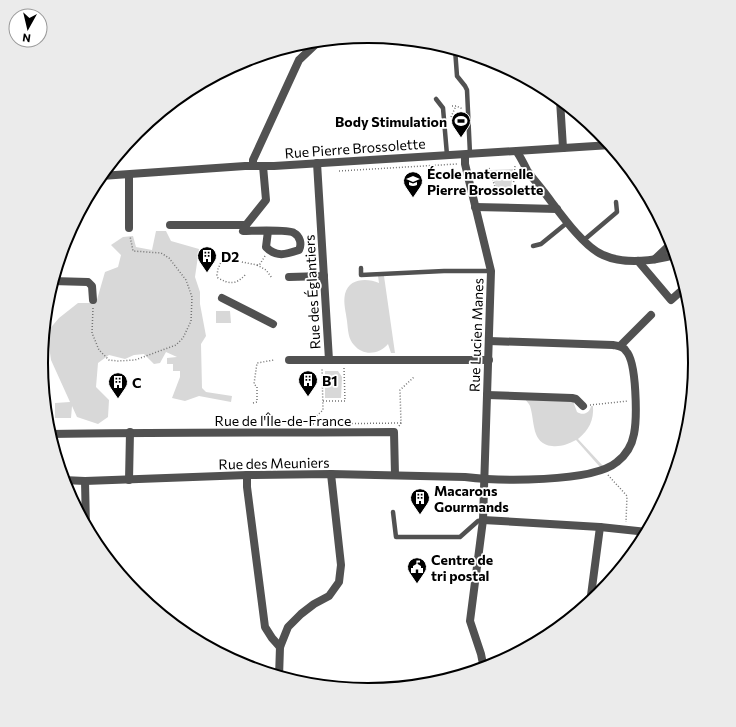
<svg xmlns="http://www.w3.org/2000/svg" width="736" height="727" font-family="Commissioner,sans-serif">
  <rect width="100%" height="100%" fill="#fff"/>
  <g fill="#d8d8d8">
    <path d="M513,169L511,189H497L490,170Z"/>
    <path d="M156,231H166L171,241L199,249L195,277L200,292V304L206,336L201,344L202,388L206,392L232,396L231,402L199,396L185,401L172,398L180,377V371H173V364H167V358L177,357L166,352L160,363L154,364L144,354L134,355L125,359L109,355L98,363L96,387L109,400L108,417L98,424L77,417L72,406L71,418H55V403L70,402L51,360L47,332L59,318L78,303H96L105,272L118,267L121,255L111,245L123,237L133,236L136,247L152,250Z"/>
    <path d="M378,276H384L395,353H391L388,344C379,355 363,356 354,345C348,339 348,329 347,321C346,312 343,303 345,294C349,278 367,278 379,283Z"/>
    <path d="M216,311H230L231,323H216Z"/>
    <path d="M325,371H338L342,377L341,398H325Z"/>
    <path d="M525,399L573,401L577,412C583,416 590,413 591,406H593C594,420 589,430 578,439L603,466L600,467L576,440C568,444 561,447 552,446C531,444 535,421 530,406C529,403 526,401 525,399Z"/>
  </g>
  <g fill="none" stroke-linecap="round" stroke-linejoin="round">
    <g stroke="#737373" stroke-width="1.5" stroke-dasharray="1 2" stroke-linecap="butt">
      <path d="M452,106H456L463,109"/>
      <path d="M451,117L456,106"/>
      <path d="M489,168L496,190H513L515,166"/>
      <path d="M339,171L457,164"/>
      <path d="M257,265L266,270L272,278"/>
      <path d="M245,275C236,285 229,284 218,278L217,275L218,269L221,262L227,259L257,265L260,264L265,256"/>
      <path d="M93,308L92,333L99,350L109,360L118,361L135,360L176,345L183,338L191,321L192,297L186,280L169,258L161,253L133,251L130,236"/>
      <path d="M323,401H345L344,368"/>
      <path d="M253,403L257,402V387L254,384L257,363L274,360"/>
      <path d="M590,405L628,401"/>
      <path d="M253,423L259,424"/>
      <path d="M308,424L323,410L322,368"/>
      <path d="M313,424L401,423"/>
      <path d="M399,426L401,423L400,390L414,377"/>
      <path d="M608,475L627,496L626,522"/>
    </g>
    <g stroke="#515151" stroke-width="4.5">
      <path d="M455,49L457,76L465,86L467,90L470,154"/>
      <path d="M436,99L443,108L447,155"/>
      <path d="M584,240L617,212L616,202"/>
      <path d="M533,246L541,244L568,222"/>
      <path d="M361,268V275L444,271H491"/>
      <path d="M393,512L396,537H460L478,521L483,520"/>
    </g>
    <g stroke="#515151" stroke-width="8">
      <path d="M560,100L563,148"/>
      <path d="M517,152C521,158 524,164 527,170C532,178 539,185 544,192C558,210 583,247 603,255C625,265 653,261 676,255"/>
      <path d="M465,155V164L491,271L483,520L470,621L481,654L484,669"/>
      <path d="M317,163L329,360H489"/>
      <path d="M253,166V160L299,60L319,41"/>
      <path d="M129,175V228"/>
      <path d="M475,207L557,209"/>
      <path d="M170,225H246L266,200L263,166"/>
      <path d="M246,225L243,231C253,231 288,229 294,233C300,236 302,244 299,250C287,254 276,258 266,247L268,231"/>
      <path d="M655,259L672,243"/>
      <path d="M638,261L671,300L680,292"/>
      <path d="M289,277L324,276"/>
      <path d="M52,281L88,282L92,286L93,300"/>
      <path d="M222,298L273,324"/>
      <path d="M620,346L651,315"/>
      <path d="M289,360H329"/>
      <path d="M487,395L572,398L576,399L583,406"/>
      <path d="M49,434C164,432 279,433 394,432L395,475"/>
      <path d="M247,475V487L265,627L272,638L280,647"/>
      <path d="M63,480L85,481L247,475L331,474L465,477C498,481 592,483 617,462C626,455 632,445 634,434C637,419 637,362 626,351C623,346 618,346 613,345L489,341"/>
      <path d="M129,480L130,432"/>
      <path d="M85,481L86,527"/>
      <path d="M483,520L600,527L647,532"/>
      <path d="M590,603L600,527"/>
      <path d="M279,677L280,647L288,627L301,614L314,604L329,596L339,582L341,565L331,474"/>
    </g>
    <path stroke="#515151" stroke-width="8" d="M101,176L245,166H274L611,145"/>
  </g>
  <defs>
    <g id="stadium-pin" transform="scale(1)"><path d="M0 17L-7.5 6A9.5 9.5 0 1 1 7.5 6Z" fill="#000" stroke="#fff"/><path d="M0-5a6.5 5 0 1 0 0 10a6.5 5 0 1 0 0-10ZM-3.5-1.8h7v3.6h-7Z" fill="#fff"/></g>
    <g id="school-pin" transform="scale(1)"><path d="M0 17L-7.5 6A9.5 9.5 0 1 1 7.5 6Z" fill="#000" stroke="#fff"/><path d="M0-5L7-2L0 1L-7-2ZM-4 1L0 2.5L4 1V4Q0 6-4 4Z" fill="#fff"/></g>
    <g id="building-pin" transform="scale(1)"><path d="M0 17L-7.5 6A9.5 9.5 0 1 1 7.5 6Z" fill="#000" stroke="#fff"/><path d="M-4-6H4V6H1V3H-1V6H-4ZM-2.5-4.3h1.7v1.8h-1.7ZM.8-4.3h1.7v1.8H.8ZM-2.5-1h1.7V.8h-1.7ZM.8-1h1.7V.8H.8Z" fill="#fff"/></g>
    <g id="civic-pin" transform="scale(1)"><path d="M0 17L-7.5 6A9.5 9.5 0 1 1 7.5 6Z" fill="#000" stroke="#fff"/><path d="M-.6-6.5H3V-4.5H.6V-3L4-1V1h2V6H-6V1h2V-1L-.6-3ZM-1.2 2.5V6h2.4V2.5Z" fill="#fff"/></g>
  </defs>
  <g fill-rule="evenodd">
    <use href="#stadium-pin" x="461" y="121"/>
    <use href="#school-pin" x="413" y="181"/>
    <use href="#building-pin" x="207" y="256"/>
    <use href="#building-pin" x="308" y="380"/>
    <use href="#building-pin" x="118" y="382"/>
    <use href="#building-pin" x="420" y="498"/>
    <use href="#civic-pin" x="417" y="567"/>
  </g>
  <g text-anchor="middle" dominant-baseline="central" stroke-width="3.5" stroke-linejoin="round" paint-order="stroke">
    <g font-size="14" font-weight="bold" fill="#000" stroke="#fff" text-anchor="start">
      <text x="447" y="121" text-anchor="end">Body Stimulation</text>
      <text x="427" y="173">École maternelle<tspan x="427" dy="16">Pierre Brossolette</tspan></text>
      <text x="221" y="256">D2</text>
      <text x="322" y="380">B1</text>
      <text x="132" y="382">C</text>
      <text x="434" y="490">Macarons<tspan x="434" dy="16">Gourmands</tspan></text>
      <text x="431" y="559">Centre de<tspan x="431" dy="16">tri postal</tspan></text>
    </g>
    <g font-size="14" fill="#000" stroke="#fff">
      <text transform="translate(355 148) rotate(-4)">Rue Pierre Brossolette</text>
      <text transform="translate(312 292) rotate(-93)">Rue des Églantiers</text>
      <text transform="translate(476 335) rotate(-88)">Rue Lucien Manes</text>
      <text x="283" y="420">Rue de l'Île-de-France</text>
      <text transform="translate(274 463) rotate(-1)">Rue des Meuniers</text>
    </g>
  </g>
  <path d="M0 0H736V727H0ZM48 363a320 320 0 1 1 640 0a320 320 0 1 1-640 0Z" fill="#ebebeb" fill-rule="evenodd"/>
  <path fill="none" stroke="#000" stroke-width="2" d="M48 363a320 320 0 1 1 640 0a320 320 0 1 1-640 0Z"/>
  <g transform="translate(28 28) rotate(188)"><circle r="19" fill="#ffffff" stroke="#999999"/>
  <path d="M0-3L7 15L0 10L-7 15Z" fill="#000000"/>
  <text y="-6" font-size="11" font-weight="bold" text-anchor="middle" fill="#000000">N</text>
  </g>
</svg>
